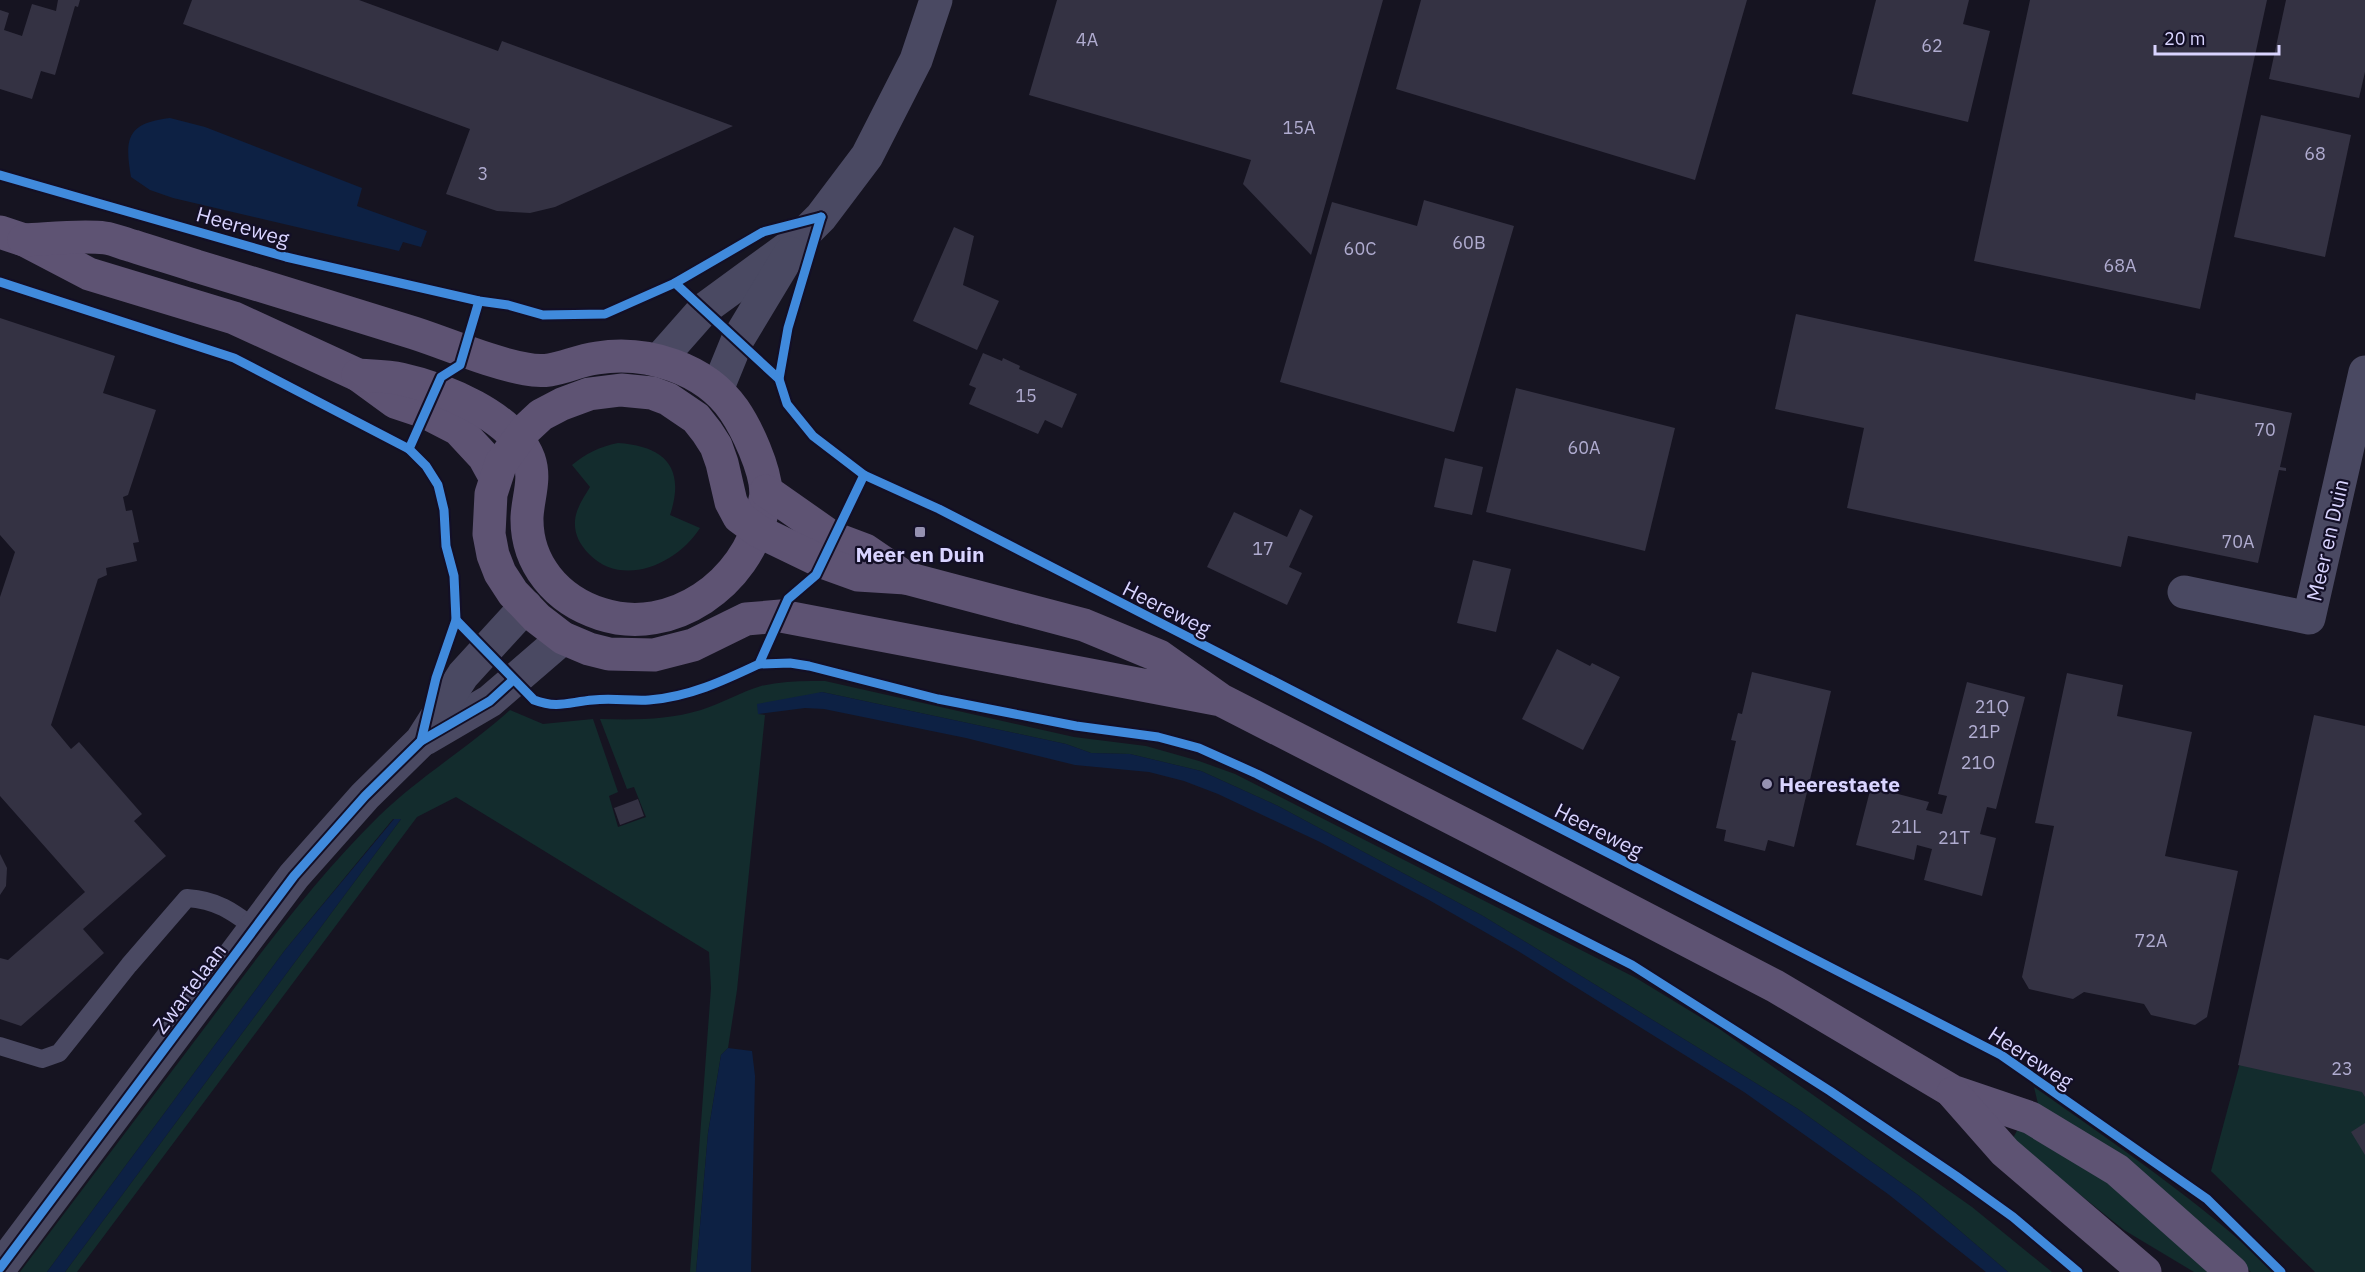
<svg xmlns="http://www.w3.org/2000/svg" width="2365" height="1272" font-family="'IBM Plex Sans',sans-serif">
  <rect width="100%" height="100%" fill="#161421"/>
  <g fill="#132c2d">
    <path d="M618,443C664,446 686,467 670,515L700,528C678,563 623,589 589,554C580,545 574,534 575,521C576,508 584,497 590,487L572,465C587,453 599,447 618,443Z"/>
    <path d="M812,681H825L1074,737L1146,746L1199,761L1235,774L1636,978L1718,1028L1972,1207L2052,1272H2008L1918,1195L1798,1109L1483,916L1278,806L1201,771L1130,754L1091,753L1066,744L822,692L758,714L765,715L737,990L728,1048L721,1055L708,1133L696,1272H690L711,988L709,952L456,797L417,817L77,1272H65L401,819H393L285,950L47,1272H20C83,1189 146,1105 209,1022C262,951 316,878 379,816C419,777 468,748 510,710L543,724L593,719L618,792L609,796L618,827L646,817L634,787L627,789L600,719C635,720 668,720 701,710C722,703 741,692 761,686C778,682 795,681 812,681Z"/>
    <path d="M2240,1063L2365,1092V1272H2315L2211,1171Z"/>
    <path d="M2034,1087C2116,1145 2201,1202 2275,1272H2251L2198,1222L2038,1104Z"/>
    <path d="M2020,1125L2117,1187L2216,1272H2194L2124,1230L2012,1140Z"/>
  </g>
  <g fill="#0d2144">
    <path d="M170,118L205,127L362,188L357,206L427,231L421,247L403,242L399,251L173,198L150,190L131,177C124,137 128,123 170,118Z"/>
    <path d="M822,692L1066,744L1091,753L1130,754L1201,771L1278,806L1483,916L1798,1109L1918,1195L2008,1272H1986L1888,1194L1744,1092L1518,951L1429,900L1320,842L1218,794L1184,781L1149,772L1075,765L966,738L824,709L805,708L758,714L757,704Z"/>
    <path d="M394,819H401L65,1272H47L285,950Z"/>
    <path d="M728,1048L752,1051L755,1076L751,1272H696L708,1133L721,1055Z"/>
  </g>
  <g fill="#343243">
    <path d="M58,0H80L78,7L75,6L55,75L41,71L32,99L0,89V10L9,13L4,30L22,36L32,4L56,11Z"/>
    <path d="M192,0H359L498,51L502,41L733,126L555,207L530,213L497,211L446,194L470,129L183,24Z"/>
    <path d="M1057,0H1383L1311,255L1243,184L1251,160L1029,95Z"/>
    <path d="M1421,0H1747L1695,180L1396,89Z"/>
    <path d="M1876,0H1969L1963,24L1990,31L1968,122L1852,94Z"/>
    <path d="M2030,0H2267L2200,309L1974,261Z"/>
    <path d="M2286,0H2365V72L2359,98L2269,79Z"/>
    <path d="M2261,115L2351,135L2325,257L2234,237Z"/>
    <path d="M1424,200L1514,226L1454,432L1280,382L1332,202L1417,226Z"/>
    <path d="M954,227L974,236L963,285L999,301L977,350L913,321Z"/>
    <path d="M1796,314L2195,400L2196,393L2292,413L2280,467L2286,468V471L2279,470L2258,563L2128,536L2121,567L1847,508L1864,428L1775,409Z"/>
    <path d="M0,318L115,356L103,393L156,410L128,495L123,497L126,511L132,510L139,542L133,543L137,561L106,568L107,575L98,579L51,725L71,749L79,742L142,814L134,821L166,856L83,929L104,953L21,1026L0,1019V958L8,960L85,892L0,796V597L15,552L0,535Z"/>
    <path d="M983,353L1002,361L1003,358L1020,366L1019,369L1077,394L1062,428L1045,420L1038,434L969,404L976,388L969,385Z"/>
    <path d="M1516,388L1675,428L1645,551L1486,512Z"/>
    <path d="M1445,458L1483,467L1472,515L1434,507Z"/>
    <path d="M1300,509L1313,516L1289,567L1302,573L1287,605L1207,567L1234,512L1287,537Z"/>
    <path d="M1473,560L1511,569L1496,632L1457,623Z"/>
    <path d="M1557,649L1590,666L1592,663L1620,677L1583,750L1522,719Z"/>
    <path d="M1752,672L1831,691L1794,847L1768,840L1765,851L1724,841L1726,830L1716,828L1736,741L1731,740L1738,713L1742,714Z"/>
    <path d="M2067,673L2123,685L2117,716L2192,732L2165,856L2238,871L2207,1017L2195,1025L2151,1015L2144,1004L2084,992L2073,999L2029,989L2022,977L2054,826L2035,823Z"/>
    <path d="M1967,682L2025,697L1996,809L1987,807L1980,834L1996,838L1982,896L1924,880L1932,849L1917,845L1914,860L1856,845L1871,787L1929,802L1926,810L1942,814L1947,796L1938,794Z"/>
    <path d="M2314,715L2365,726V1097L2362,1092L2238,1065Z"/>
    <path d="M638,799L644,816L620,825L614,808Z"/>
    <path d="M0,854L7,868L6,886L0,895Z"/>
    <path d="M2365,1123V1155L2351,1132Z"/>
  </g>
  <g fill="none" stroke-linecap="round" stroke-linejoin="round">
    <path stroke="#4a4962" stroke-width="18" d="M0,1046L42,1059L59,1053L129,965L187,898C217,900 232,911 256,929"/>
    <g stroke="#4a4962" stroke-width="33">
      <path d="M659,360L704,309L797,241L821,217L867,156L916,60L936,0"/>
      <path d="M717,390L737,341L790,253"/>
      <path d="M2184,592L2309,618L2365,372"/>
      <path d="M425,739L490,701L563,638"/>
      <path d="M0,1268L294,876L365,796L421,741L463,675L526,606"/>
    </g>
    <g stroke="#5e5373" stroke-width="33">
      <path d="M0,232L24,240L89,274L234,318L358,375L395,402L425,412L458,429L484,457L495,477"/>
      <path d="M24,240C48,239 81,235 105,238C114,239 124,244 133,246C154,253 175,259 196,266C269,288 341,310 414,333C451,345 488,362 526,369C555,375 569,362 597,358C646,350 705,368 734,410C747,429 765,468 766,492C766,498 763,507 762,513C747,583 672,637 601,614C557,600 526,564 527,517C528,497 536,479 529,459C513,416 442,388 401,379C388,376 372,376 358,375"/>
      <path d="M766,491L833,538L865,550L906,578"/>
      <path d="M1221,700L781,616L746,619L693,645L654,655L609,654L589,649L563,638L537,618L513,593L500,573L493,555L489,534L491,494L501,463L526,429L541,415L562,404L589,394L621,390L652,393L668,399L696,418L707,432L716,446L722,463L731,502L739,517L758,531L822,562L858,575L906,578L1084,625L1159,656L1221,700L1479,832L1775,986L1952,1091L2031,1118L2117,1170L2232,1272"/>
      <path d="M1953,1093L2005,1152L2145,1272"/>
    </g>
    <g stroke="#130f26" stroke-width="13">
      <g id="cycleway">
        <path d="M0,175L286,257L479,301L508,305L543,315L605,314L675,283L779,379L787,404L813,436L864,475L939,509L2001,1055L2207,1199L2281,1272"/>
        <path d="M0,282L234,358L409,449"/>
        <path d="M675,283L763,232L821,217"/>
        <path d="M779,379L788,328L821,217"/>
        <path d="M456,620L534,700C558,709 569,702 593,700C612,698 631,701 649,700C689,697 723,681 759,664L788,599L816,575L864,475"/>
        <path d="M759,664L790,663L809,666L938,699L1076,726L1158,737L1199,748L1257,774L1632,965L1830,1091L1956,1176L2013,1217L2078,1272"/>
        <path d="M421,741L436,678L456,620L454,576L446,546L444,510L438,485L426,466L409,449L441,377L460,365L479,301"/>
        <path d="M0,1268L294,876L365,796L421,741L490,701L513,680"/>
      </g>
    </g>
    <use href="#cycleway" stroke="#408adc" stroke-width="9"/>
  </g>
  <g fill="#9591b1" stroke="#130f26" stroke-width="2">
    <rect x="914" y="526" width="12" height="12" rx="3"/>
    <circle cx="1767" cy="784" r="6"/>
  </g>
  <g text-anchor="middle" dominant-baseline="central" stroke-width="4.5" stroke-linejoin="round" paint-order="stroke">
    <g font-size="18" fill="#b0acd0">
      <text x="1087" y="39">4A</text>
      <text x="1932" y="45">62</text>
      <text x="1299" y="127">15A</text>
      <text x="2315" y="153">68</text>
      <text x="483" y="173">3</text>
      <text x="1469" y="242">60B</text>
      <text x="1360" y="248">60C</text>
      <text x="2120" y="265">68A</text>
      <text x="1026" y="395">15</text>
      <text x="2265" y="429">70</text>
      <text x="1584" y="447">60A</text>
      <text x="2238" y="541">70A</text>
      <text x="1263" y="548">17</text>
      <text x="1992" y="706">21Q</text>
      <text x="1984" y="731">21P</text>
      <text x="1978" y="762">21O</text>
      <text x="1906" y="826">21L</text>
      <text x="1954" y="837">21T</text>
      <text x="2151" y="940">72A</text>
      <text x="2342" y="1068">23</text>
    </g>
    <g font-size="21" fill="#d9d4ff" stroke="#130f26">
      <text transform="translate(243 226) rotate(16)">Heereweg</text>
      <text transform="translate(2327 540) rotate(-77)">Meer en Duin</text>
      <text transform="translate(1167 608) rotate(27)">Heereweg</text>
      <text transform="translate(1599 830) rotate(27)">Heereweg</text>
      <text transform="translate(189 988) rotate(-53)">Zwartelaan</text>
      <text transform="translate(2031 1057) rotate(33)">Heereweg</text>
    </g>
    <g font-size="21" font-weight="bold" fill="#d9d4ff" stroke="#130f26">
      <text x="920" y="554">Meer en Duin</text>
      <text x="1779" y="784" text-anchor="start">Heerestaete</text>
    </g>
  </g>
  <path d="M2155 45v9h124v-9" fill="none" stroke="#d9d4ff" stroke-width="3"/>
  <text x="2164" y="45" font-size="18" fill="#d9d4ff" stroke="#130f26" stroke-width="4.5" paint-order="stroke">20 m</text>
</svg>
